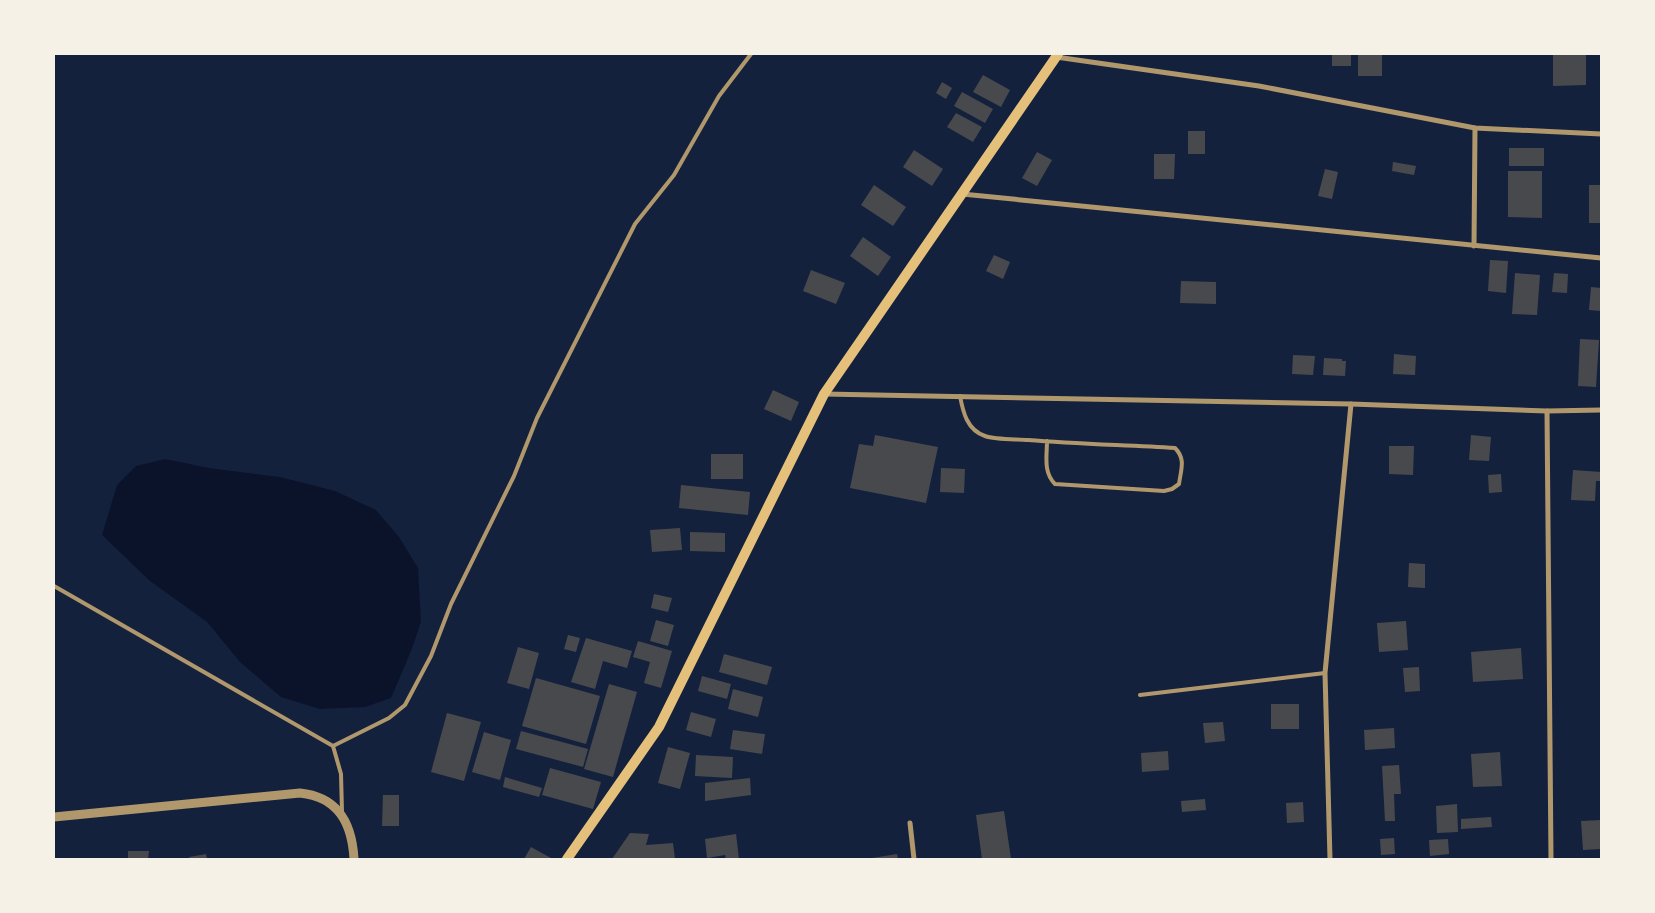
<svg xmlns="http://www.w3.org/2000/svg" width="1655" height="913" font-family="'Golos Text',sans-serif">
  <rect width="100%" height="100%" fill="#14213d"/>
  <path fill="#0b132b" d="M165,459L209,468L280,477L335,491L376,510L399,537L418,568L421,622L411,651L391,698L365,707L320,709L281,697L240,662L207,622L150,581L102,535L117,485L136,466Z"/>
  <g fill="#48494c">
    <rect x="1332" y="54" width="19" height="12"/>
    <rect x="1358" y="54" width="24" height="22"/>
    <path d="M1553,54H1586V85L1553,86Z"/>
    <path d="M983,75L1010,90L1001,107L973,92Z"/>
    <path d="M942,82L952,88L946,99L936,93Z"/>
    <path d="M962,92L993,109L985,123L954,106Z"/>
    <path d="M956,113L982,127L973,142L947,127Z"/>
    <rect x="1188" y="131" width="17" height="23"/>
    <rect x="1509" y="148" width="35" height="18"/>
    <path d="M914,150L943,169L932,186L903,167Z"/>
    <path d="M1037,152L1052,160L1037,186L1022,178Z"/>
    <path d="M1154,154H1175L1174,179H1154Z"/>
    <path d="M1393,162L1416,166L1414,175L1392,171Z"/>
    <path d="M1325,169L1338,172L1332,199L1318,196Z"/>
    <path d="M1508,171H1542V218L1508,217Z"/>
    <path d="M874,185L906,207L893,226L861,205Z"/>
    <rect x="1589" y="185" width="12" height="38"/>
    <path d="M863,237L891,257L878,276L850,256Z"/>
    <path d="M994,255L1010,262L1003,279L986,271Z"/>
    <path d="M1490,260L1508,261L1506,293L1488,291Z"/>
    <path d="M811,270L845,283L836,304L803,291Z"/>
    <path d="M1515,273L1540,275L1537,315L1512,314Z"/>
    <path d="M1554,273L1568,274L1567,293L1552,292Z"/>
    <path d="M1181,281L1216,282V304L1180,303Z"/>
    <path d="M1591,287L1601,288V311L1589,310Z"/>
    <path d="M1580,339L1599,340L1596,387L1578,386Z"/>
    <path d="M1394,354L1416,356L1415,375L1393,374Z"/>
    <path d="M1293,355L1315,356L1313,375L1292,374Z"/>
    <path d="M1324,358L1342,359V361H1346L1345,376L1323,375Z"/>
    <path d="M773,390L799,402L791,421L764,409Z"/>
    <path d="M875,435L938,447L926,503L850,488L859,444L873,446Z"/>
    <path d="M1471,435L1491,437L1489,461L1469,460Z"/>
    <path d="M1389,446H1414L1413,475L1389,474Z"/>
    <rect x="711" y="454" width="32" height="25"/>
    <path d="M941,468L965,469L964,493L940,492Z"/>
    <path d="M1573,470L1601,472V481H1596L1595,501L1571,500Z"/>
    <path d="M1501,474L1502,492L1489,493L1488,475Z"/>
    <path d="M681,485L750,492L748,515L679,508Z"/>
    <path d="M680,528L682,550L652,552L650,530Z"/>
    <path d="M690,532L725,533V552L690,551Z"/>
    <path d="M1409,563L1425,564V588L1408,587Z"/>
    <path d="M654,594L672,598L668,612L651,608Z"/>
    <path d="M656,620L674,625L668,646L650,641Z"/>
    <path d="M1406,621L1408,650L1379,652L1377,623Z"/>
    <path d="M568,635L580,638L576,652L564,649Z"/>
    <path d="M586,638L632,651L627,668L603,661L595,689L571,682Z"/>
    <path d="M638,641L672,651L661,688L644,683L650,662L633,657Z"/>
    <path d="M518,647L539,653L529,689L507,683Z"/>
    <path d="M1521,648L1523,679L1473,682L1471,652Z"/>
    <path d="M724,654L772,667L767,685L719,672Z"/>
    <path d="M1419,667L1420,691L1405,692L1403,668Z"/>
    <path d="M702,676L731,684L727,699L698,691Z"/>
    <path d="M536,678L600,696L586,744L522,726Z"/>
    <path d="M609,684L637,692L613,777L584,769Z"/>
    <path d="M733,689L763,697L758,717L728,709Z"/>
    <rect x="1271" y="704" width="28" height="25"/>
    <path d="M691,712L716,719L711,737L686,730Z"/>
    <path d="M447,713L481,722L464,781L431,772Z"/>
    <path d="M1223,722L1225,741L1205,743L1203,723Z"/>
    <path d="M1394,728L1395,748L1365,750L1364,730Z"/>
    <path d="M733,730L765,734L762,754L730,749Z"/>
    <path d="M521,731L588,749L583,767L516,749Z"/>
    <path d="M484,732L511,740L500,780L472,772Z"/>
    <path d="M668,747L690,753L680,789L658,783Z"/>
    <path d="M1168,751L1169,770L1142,772L1141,753Z"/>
    <path d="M1500,752L1502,786L1473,787L1471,754Z"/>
    <path d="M696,755L733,757L732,778L695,776Z"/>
    <path d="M1399,765L1401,794H1394L1395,821H1385L1382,766Z"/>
    <path d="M550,768L601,782L593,809L542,795Z"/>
    <path d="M505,777L542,788L539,797L503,787Z"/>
    <path d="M750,778L751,795L705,801V783Z"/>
    <path d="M383,795H399V826H382Z"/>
    <path d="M1205,799L1206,810L1182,812L1181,801Z"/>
    <path d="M1303,802L1304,822L1287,823L1286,803Z"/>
    <path d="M1457,804L1458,832L1437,833L1436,806Z"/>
    <path d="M1004,811L1011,859H982L976,815Z"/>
    <path d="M1491,817L1492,827L1461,829V819Z"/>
    <path d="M1601,820V849L1583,850L1581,821Z"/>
    <path d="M630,833L649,834L646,845L673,843L675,859H612Z"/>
    <path d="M736,834L739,859H726L725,855L707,858L705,839Z"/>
    <path d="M1394,838L1395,854L1381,855L1380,839Z"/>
    <path d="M1448,839L1449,854L1430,856L1429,840Z"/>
    <path d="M531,847L551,858L550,859H524Z"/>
    <path d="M128,851H149L148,859H128Z"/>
    <path d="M206,854L207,859H190L189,857Z"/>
    <path d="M897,854L898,859H872V858Z"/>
  </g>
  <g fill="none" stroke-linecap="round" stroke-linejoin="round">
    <g stroke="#b1986c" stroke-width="4">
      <path d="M960,396C963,412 967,430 985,436C996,440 1016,439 1028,440C1077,444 1126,445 1175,448C1186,459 1181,469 1179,484L1172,489L1164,491L1055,484C1043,472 1047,456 1047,441"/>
      <path d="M54,586L333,746"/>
      <path d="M1140,695L1325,673"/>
      <path d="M342,812L341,774L333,746L389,718L405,705L431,656L451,604L514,476L537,418L635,224L674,175L719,96L751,54"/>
    </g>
    <g stroke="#b1986c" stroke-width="5">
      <path d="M1056,57L1259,86L1475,128L1601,134"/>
      <path d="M962,194L1601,258"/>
      <path d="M1474,246L1475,128"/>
      <path d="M824,394L1351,404L1547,411L1601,410"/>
      <path d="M1547,411L1551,859"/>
      <path d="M910,823L914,859"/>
      <path d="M1330,859L1325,673L1351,404"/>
    </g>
    <path stroke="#b1986c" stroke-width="9" d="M54,817L300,793C339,797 352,824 354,859"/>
    <path stroke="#e5c07b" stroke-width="10" d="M567,859L659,727L824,394L1058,54"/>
  </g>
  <rect width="1655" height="913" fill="none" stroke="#f6f1e7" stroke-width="110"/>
</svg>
